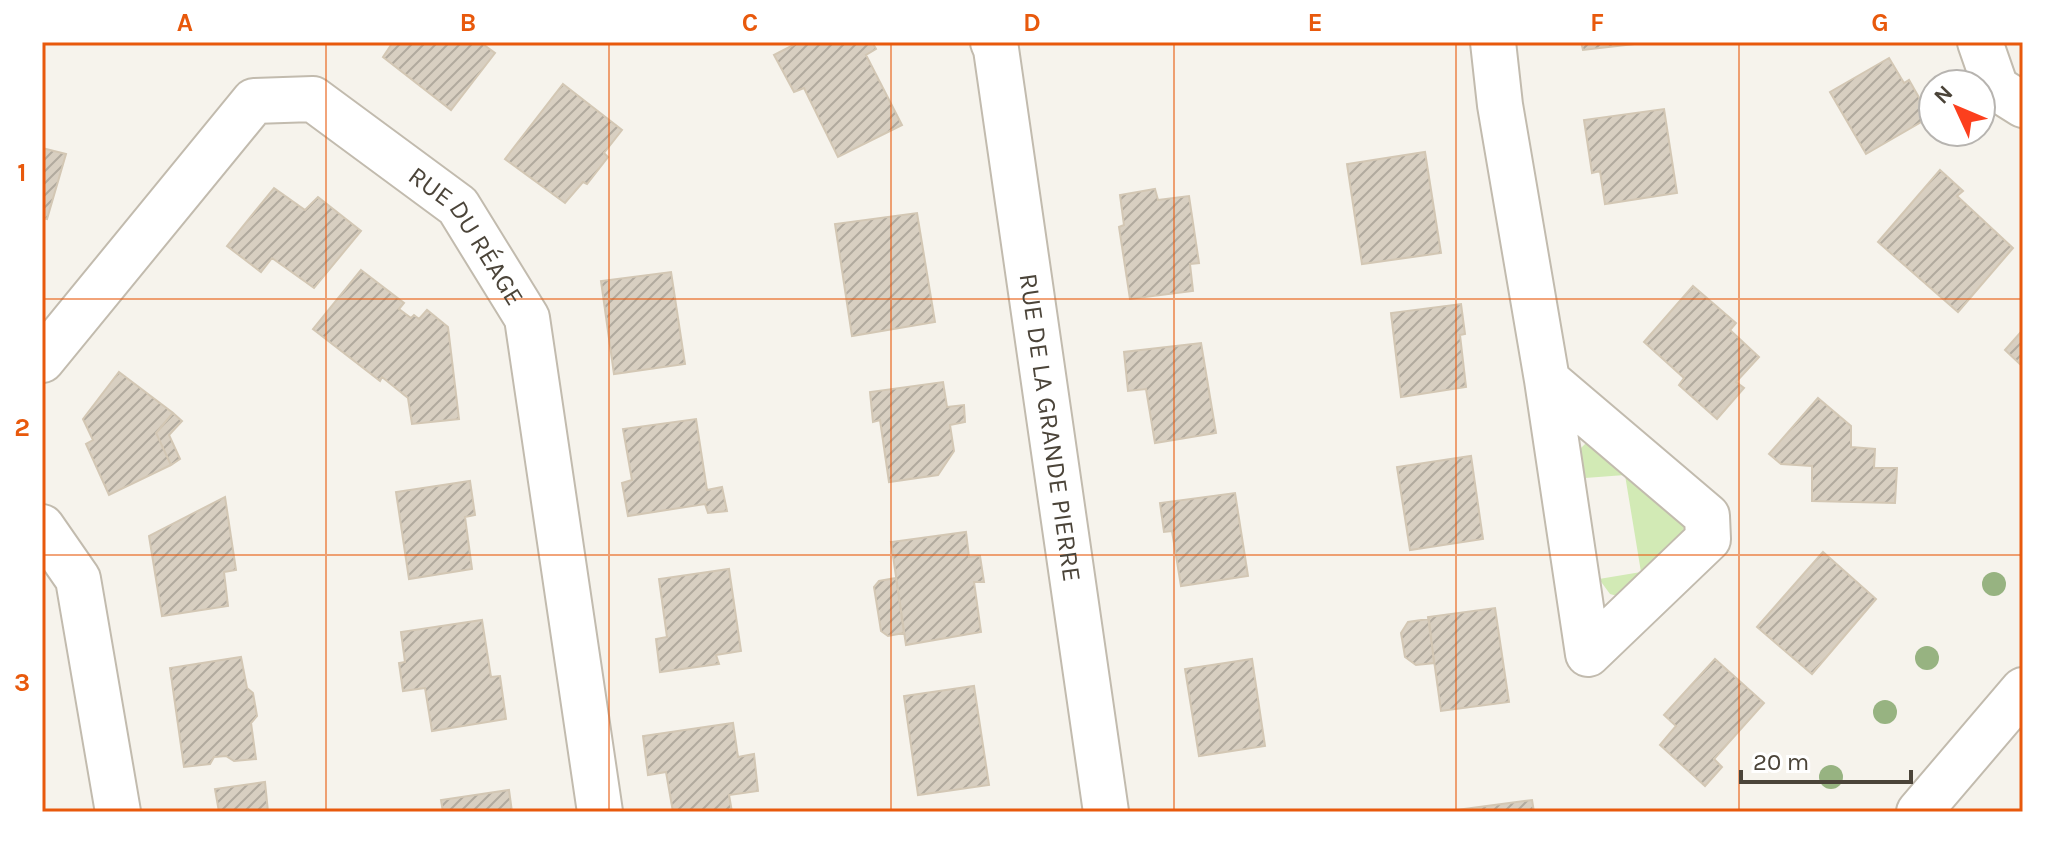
<svg xmlns="http://www.w3.org/2000/svg" width="2065" height="854" font-family="Karla,sans-serif">
  <style>
    .green { fill: #d2eab5 }
    .building { fill: url(#building-hatch); stroke: #d3c7b4; stroke-width: 2 }
    .lines { fill: none; stroke-linecap: round; stroke-linejoin: round }
    .minor-casing { stroke: #c2bbae; stroke-width: 48 }
    .tertiary-casing { stroke: #c2bbae; stroke-width: 48 }
    .minor { stroke: #fff; stroke-width: 44 }
    .tertiary { stroke: #fff; stroke-width: 44 }
    .tree { fill: #97b381 }
    .grid { fill: none; stroke: #e8590c; stroke-width: 2; stroke-opacity: 0.55 }
    .labels { text-anchor: middle; stroke-width: 6; stroke-linejoin: round; paint-order: stroke }
    .street-label { font-size: 26px; fill: #4b4439; stroke: #fff }
    .neatline { fill: none; stroke: #e8590c; stroke-width: 3 }
    .grid-label { font-size: 26px; text-anchor: middle; font-weight: bold; fill: #e8590c }
  </style>
  <defs>
    <pattern id="building-hatch" width="6" height="6" patternUnits="userSpaceOnUse" patternTransform="scale(2)"><rect width="6" height="6" fill="#d8cfc1"/><path d="M-1 1l2-2M0 6l6-6M5 7l2-2" fill="none" stroke="#b1aa9e"/></pattern>
  </defs>
  <rect width="100%" height="100%" fill="#f6f3ec"/>
  <!-- green -->
  <path class="green" d="M 1594,442 L 1681,513 L 1684,526 L 1683,540 L 1624,598 L 1610,594 L 1599,579 L 1641,572 L 1625,475 L 1585,478 L 1580,449 L 1586,443 Z"/>
  <!-- building -->
  <path class="building" d="M 393,42 L 480,42 L 495,53 L 451,110 L 383,57 Z
    M 799,42 L 872,42 L 876,49 L 866,55 L 902,125 L 838,157 L 804,88 L 794,92 L 774,55 Z
    M 1581,42 L 1652,42 L 1583,50 Z
    M 1889,58 L 1904,83 L 1909,80 L 1930,117 L 1866,154 L 1830,92 Z
    M 563,84 L 622,130 L 604,153 L 608,157 L 587,184 L 583,182 L 565,203 L 505,159 Z
    M 1664,109 L 1677,193 L 1605,204 L 1600,171 L 1592,173 L 1584,120 Z
    M 42,148 L 66,154 L 47,219 L 42,218 Z
    M 1425,152 L 1441,253 L 1362,264 L 1347,164 Z
    M 1940,170 L 1963,191 L 1957,196 L 2013,248 L 1958,312 L 1878,242 Z
    M 274,188 L 305,210 L 318,197 L 361,231 L 314,288 L 272,258 L 261,272 L 227,246 Z
    M 1155,189 L 1158,200 L 1189,196 L 1199,263 L 1190,264 L 1193,291 L 1130,299 L 1119,227 L 1124,225 L 1120,195 Z
    M 917,213 L 935,322 L 852,336 L 835,224 Z
    M 361,270 L 404,303 L 399,309 L 411,318 L 414,315 L 419,319 L 427,310 L 448,327 L 459,419 L 412,424 L 408,398 L 382,377 L 380,381 L 313,329 Z
    M 671,272 L 685,364 L 614,374 L 601,281 Z
    M 1693,286 L 1736,323 L 1730,330 L 1759,357 L 1736,382 L 1744,388 L 1717,419 L 1679,385 L 1684,378 L 1644,342 Z
    M 1461,304 L 1465,334 L 1460,335 L 1466,387 L 1401,397 L 1391,313 Z
    M 2023,313 L 2023,367 L 2005,350 L 2021,332 Z
    M 1201,343 L 1216,433 L 1155,443 L 1146,389 L 1128,391 L 1124,352 Z
    M 119,372 L 173,413 L 156,433 L 171,465 L 109,495 L 86,444 L 93,440 L 83,419 Z
    M 943,382 L 947,407 L 964,405 L 965,422 L 950,425 L 954,451 L 938,475 L 889,482 L 880,420 L 873,422 L 870,392 Z
    M 1818,398 L 1851,426 L 1851,447 L 1875,449 L 1874,468 L 1897,468 L 1895,503 L 1812,501 L 1812,466 L 1781,464 L 1769,454 Z
    M 173,413 L 182,421 L 169,435 L 180,459 L 171,465 L 156,433 Z
    M 696,419 L 707,490 L 722,487 L 727,511 L 708,513 L 705,504 L 628,516 L 622,483 L 632,480 L 623,429 Z
    M 1471,456 L 1483,539 L 1410,550 L 1397,467 Z
    M 470,481 L 475,515 L 465,517 L 472,569 L 409,579 L 396,492 Z
    M 1235,493 L 1248,576 L 1181,586 L 1172,531 L 1164,532 L 1160,503 Z
    M 225,497 L 236,570 L 224,572 L 228,606 L 162,616 L 149,536 Z
    M 966,532 L 969,557 L 980,556 L 984,582 L 974,582 L 981,632 L 906,645 L 891,542 Z
    M 1823,552 L 1876,599 L 1812,674 L 1757,627 Z
    M 729,569 L 741,651 L 716,655 L 719,664 L 660,672 L 656,639 L 667,637 L 659,579 Z
    M 896,578 L 904,633 L 888,636 L 881,631 L 874,587 L 879,581 Z
    M 1495,608 L 1509,702 L 1441,711 L 1428,617 Z
    M 1429,619 L 1434,663 L 1416,665 L 1405,657 L 1401,633 L 1408,622 Z
    M 482,620 L 491,677 L 500,676 L 506,719 L 432,731 L 425,688 L 403,691 L 399,663 L 405,662 L 401,632 Z
    M 241,657 L 247,688 L 253,693 L 257,716 L 251,723 L 256,759 L 234,761 L 226,756 L 214,757 L 210,764 L 184,767 L 170,668 Z
    M 1252,659 L 1265,746 L 1199,756 L 1185,669 Z
    M 1715,659 L 1764,703 L 1714,759 L 1722,767 L 1705,786 L 1660,745 L 1676,726 L 1664,715 Z
    M 974,686 L 989,785 L 918,795 L 904,696 Z
    M 733,723 L 738,757 L 754,754 L 758,791 L 729,795 L 732,812 L 673,812 L 666,772 L 648,775 L 643,736 Z
    M 265,782 L 268,812 L 219,812 L 215,789 Z
    M 509,790 L 512,812 L 443,812 L 441,800 Z
    M 1532,800 L 1534,812 L 1449,811 Z"/>
  <g class="lines">
    <!-- minor casing -->
    <g class="minor-casing">
      <g id="minor">
        <path id="s1" d="M 993,42 L 996,49 L 1106,812"/>
        <path d="M 1493,42 L 1500,105 L 1547,380 L 1588,654 L 1708,539 L 1707,516 L 1547,380"/>
        <path d="M 1980,42 L 1996,88 L 2023,105"/>
        <path id="s2" d="M 42,360 L 254,101 L 313,99 L 458,206 L 527,318 L 600,812"/>
        <path d="M 42,527 L 78,579 L 118,812"/>
      </g>
    </g>
    <!-- tertiary casing -->
    <g class="tertiary-casing">
      <path id="tertiary" d="M 1919,812 L 2023,690"/>
    </g>
    <!-- minor -->
    <use href="#minor" class="minor"/>
    <!-- tertiary -->
    <use href="#tertiary" class="tertiary"/>
  </g>
  <!-- trees -->
  <g class="tree">
    <circle cx="1994" cy="584" r="12"/>
    <circle cx="1927" cy="658" r="12"/>
    <circle cx="1885" cy="712" r="12"/>
    <circle cx="1831" cy="777" r="12"/>
  </g>
  <!-- grid -->
  <path class="grid" d="M 326,42 L 326,812M 609,42 L 609,812M 891,42 L 891,812M 1174,42 L 1174,812M 1456,42 L 1456,812M 1739,42 L 1739,812M 42,299 L 2023,299M 42,555 L 2023,555"/>
  <g class="labels">
    <!-- street labels -->
    <g class="street-label">
      <text dy="9" stroke="none"><textPath href="#s2" startOffset="602">RUE DU RÉAGE</textPath></text>
      <text dy="9" stroke="none"><textPath href="#s1" startOffset="390">RUE DE LA GRANDE PIERRE</textPath></text>
    </g>
  </g>
  <!-- border -->
  <rect width="2065" height="854" fill="none" stroke="#ffffff" stroke-width="88"/>
  <!-- north arrow -->
  <g transform="translate(1957 108) rotate(314)"><circle r="38" fill="#ffffff" stroke="#b7b4b0" stroke-width="2"/>
  <path d="M0-6L14 30L0 20L-14 30Z" fill="#fc3f1d"/>
  <text y="-12" font-size="22" font-weight="bold" text-anchor="middle" fill="#4b4439">N</text>
  </g>
  <!-- scale -->
  <path d="M1741 770v12h170v-12" fill="none" stroke="#4b4439" stroke-width="4"/>
  <text x="1753" y="770" font-size="24" fill="#4b4439" stroke="#ffffff" stroke-width="6" paint-order="stroke">20 m</text>
  <rect x="44" y="44" width="1977" height="766" class="neatline"/>
  <g class="grid-label">
    <text x="185" y="31">A</text>
    <text x="468" y="31">B</text>
    <text x="750" y="31">C</text>
    <text x="1032" y="31">D</text>
    <text x="1315" y="31">E</text>
    <text x="1597" y="31">F</text>
    <text x="1880" y="31">G</text>
    <text x="22" y="181">1</text>
    <text x="22" y="436">2</text>
    <text x="22" y="691">3</text>
  </g>
</svg>
